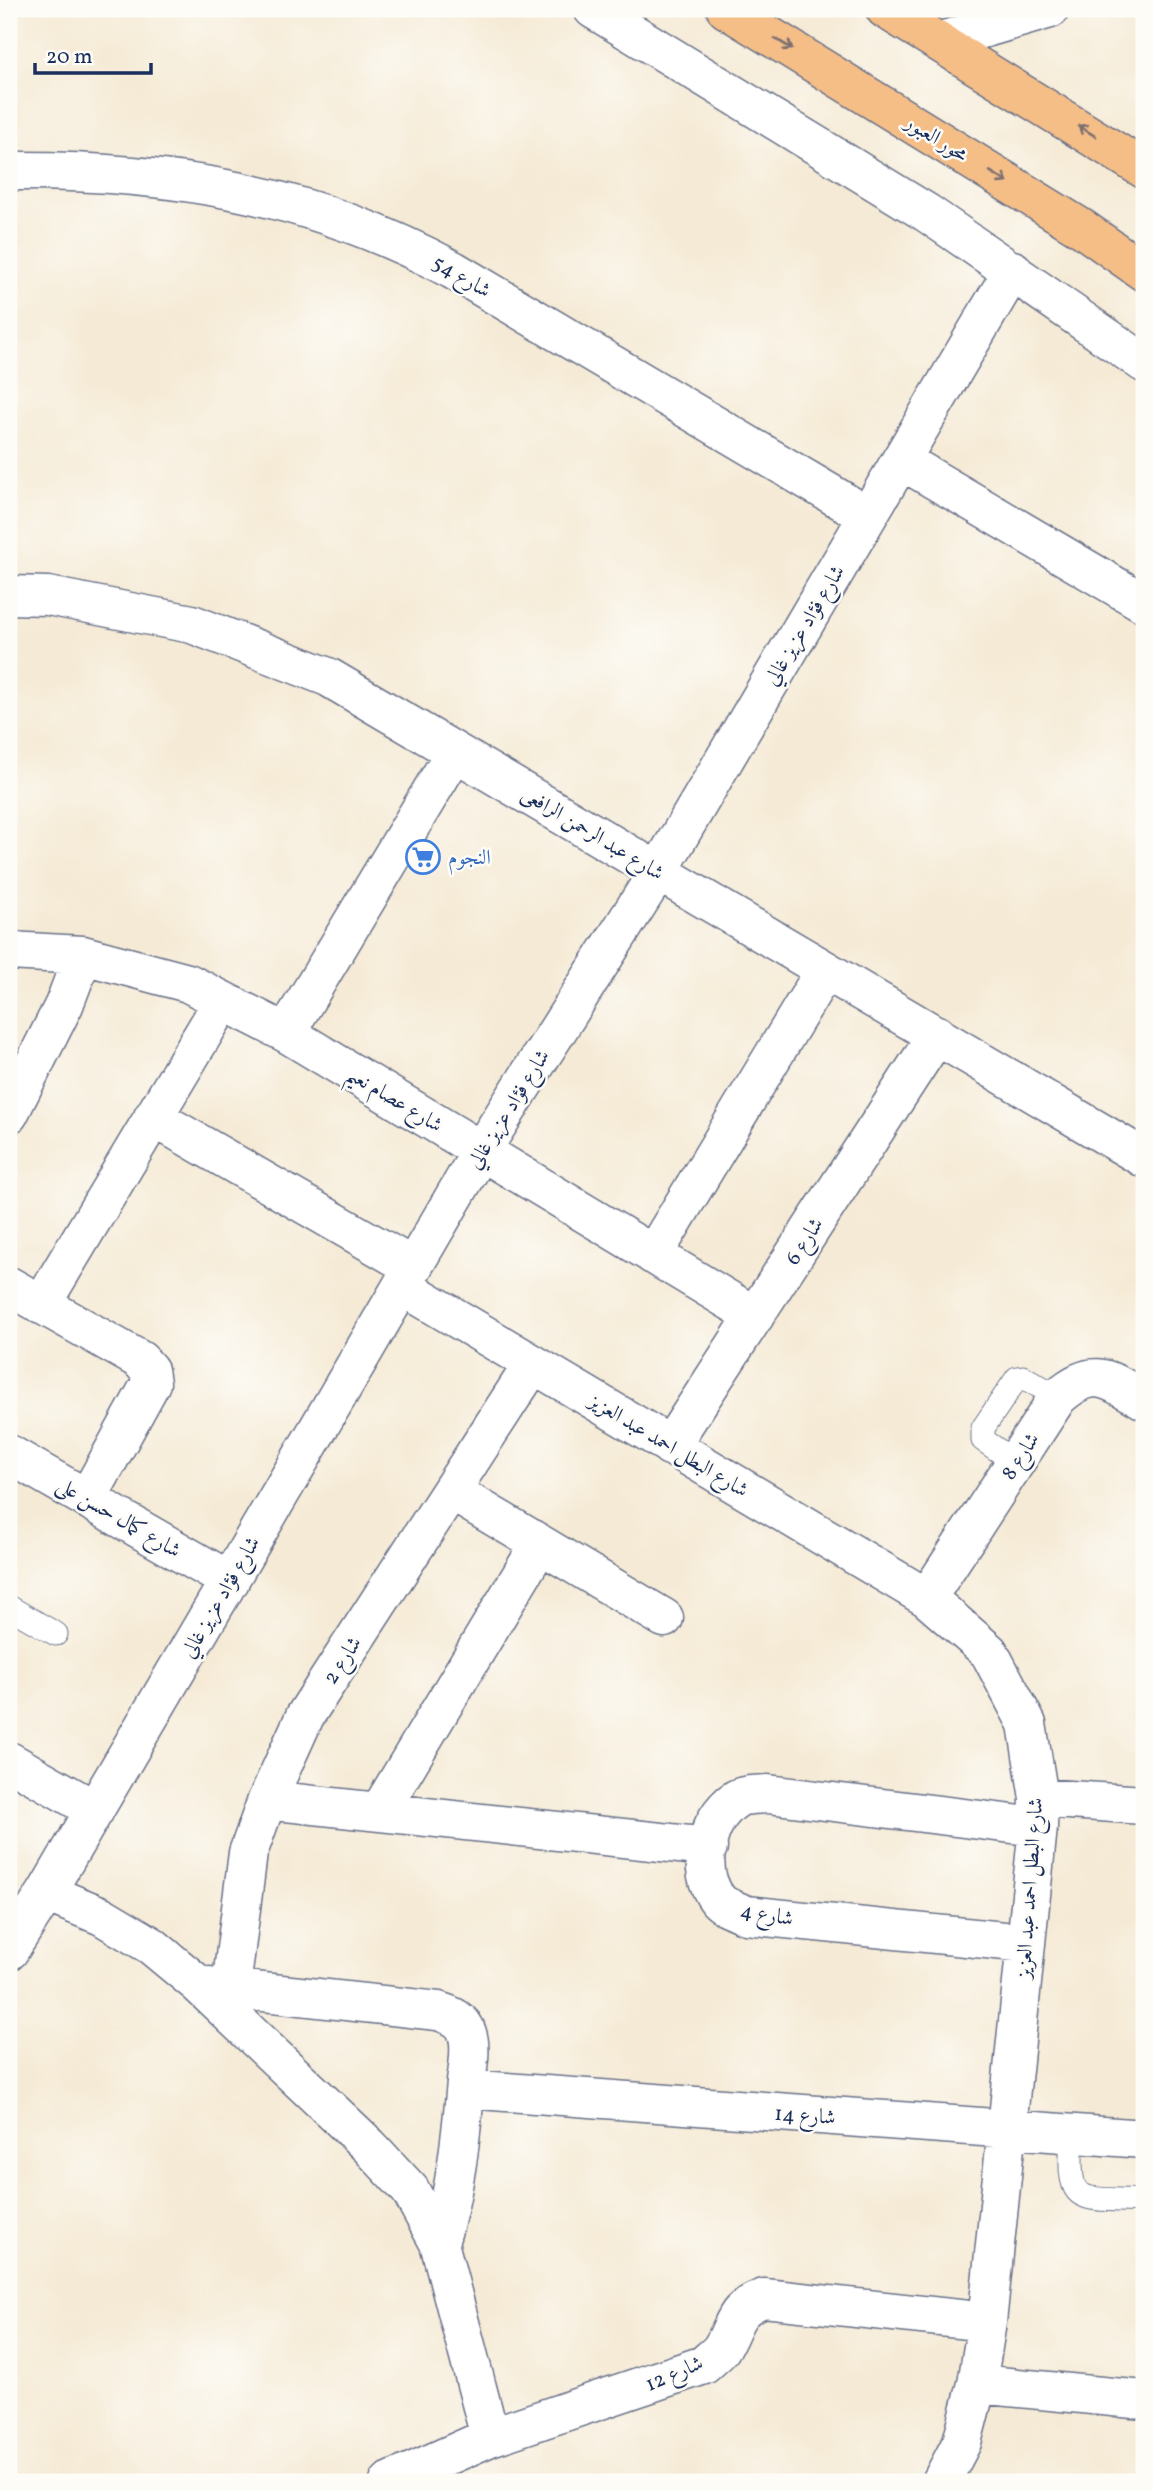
<svg xmlns="http://www.w3.org/2000/svg" width="1153" height="2491" font-family="Vollkorn,Amiri,serif">
  <style>
    .lines { fill: none; stroke-linecap: round; stroke-linejoin: round }
    .service-casing { stroke: #677088; stroke-width: 25 }
    .minor-casing { stroke: #677088; stroke-width: 41 }
    .trunk-casing { stroke: #677088; stroke-width: 41 }
    .service { stroke: #fff; stroke-width: 23 }
    .minor { stroke: #fff; stroke-width: 38 }
    .trunk { stroke: #f6be87; stroke-width: 38 }
    .oneway { stroke: #7e6f70 }
    .labels { text-anchor: middle; stroke-width: 5; stroke-linejoin: round; paint-order: stroke }
    .street-label { font-size: 21px; fill: #1b2f5e; stroke: #fdfcf7 }
    .shop-label { font-size: 21px; fill: #366cbe; stroke: #fdfcf7; text-anchor: start }
  </style>
  <rect width="100%" height="100%" fill="#fdfcf7"/>
  <filter id="ink" filterUnits="userSpaceOnUse"><feTurbulence type="fractalNoise" baseFrequency=".0143" numOctaves="2"/><feDisplacementMap in="SourceGraphic" scale="14" xChannelSelector="R" yChannelSelector="G"/><feConvolveMatrix kernelMatrix="1 2 1 2 8 2 1 2 1" color-interpolation-filters="sRGB"/></filter>
  <filter id="wash" filterUnits="userSpaceOnUse"><feTurbulence type="fractalNoise" baseFrequency=".00686" numOctaves="4" result="noise"/><feDisplacementMap in="SourceGraphic" scale="28" xChannelSelector="R" yChannelSelector="G"/><feGaussianBlur stdDeviation="1.57" result="paint"/><feColorMatrix in="noise" values="0 0 0 0 0 0 0 0 0 0 0 0 0 0 0 0 0 1.4 0 .05"/><feComposite in="paint" operator="in"/></filter>
  <g filter="url(#wash)">
    <rect width="100%" height="100%" fill="#f5ead5"/>
  </g>
  <g filter="url(#ink)">
    <g class="lines">
      <!-- service casing -->
      <g class="service-casing">
        <path id="service" d="M 1015,1462 L 983,1440 L 983,1428 L 1017,1378 L 1023,1377 L 1058,1397
          M 9,1607 L 56,1634
          M 1072,2135 C 1067,2209 1077,2197 1144,2201"/>
      </g>
      <!-- minor casing -->
      <g class="minor-casing">
        <path id="minor" d="M 593,9 L 927,213 L 1144,363
          M 941,41 L 1050,9
          M 9,171 C 170,170 310,193 453,270 L 868,516
          M 901,460 L 1144,603
          M 9,595 L 48,596 L 192,624 L 328,677 L 1144,1158
          M 9,951 L 83,955 L 188,983 L 286,1033 L 755,1316
          M 286,1033 L 455,752
          M 9,1114 L 64,1005 L 83,955
          M 153,1117 L 413,1267
          M 653,1255 L 825,970
          M 9,1286 L 140,1360 L 149,1370 L 151,1383 L 87,1499
          M 402,1286 L 927,1598 L 989,1652 L 1027,1724 L 1039,1798 L 1038,1827 L 987,2322 L 977,2384 L 962,2442 L 941,2482
          M 41,1305 L 223,1001
          M 670,1446 L 937,1035
          M 9,1454 L 230,1581
          M 451,1491 L 664,1618
          M 927,1598 L 1058,1397 C 1094,1365 1108,1379 1144,1400
          M 9,1761 L 95,1810
          M 1039,1798 L 1144,1805
          M 267,1800 L 708,1847
          M 379,1812 L 540,1544
          M 46,1893 L 102,1916 L 152,1946 L 199,1985 L 369,2146 L 410,2190 L 439,2243 L 490,2437
          M 1026,1943 L 746,1915 C 738,1911 724,1907 718,1900 C 695,1870 705,1820 736,1799 C 744,1794 759,1795 768,1794 L 1038,1827
          M 9,1951 L 46,1893 L 481,1151 L 658,872 L 1013,270
          M 207,1986 L 438,2011 C 450,2015 463,2019 467,2033 C 472,2047 468,2067 466,2082 C 461,2137 456,2189 439,2243
          M 231,1988 L 248,1853 L 267,1800 L 305,1716 L 533,1364
          M 466,2089 L 1144,2139
          M 977,2384 L 1144,2400
          M 389,2482 L 490,2437 L 704,2365 C 709,2360 716,2355 721,2349 C 737,2324 731,2310 764,2298 L 987,2322"/>
      </g>
      <!-- trunk casing -->
      <g class="trunk-casing">
        <path id="trunk" d="M 726,9 L 1083,229 L 1144,272
          M 885,9 L 1144,169"/>
      </g>
      <!-- service -->
      <use href="#service" class="service"/>
      <!-- minor -->
      <use href="#minor" class="minor"/>
      <!-- trunk -->
      <use href="#trunk" class="trunk"/>
    </g>
    <!-- one-way arrows -->
    <defs><path id="oneway-shaft" d="M-6 0H5M1.5-3L5.5 0L1.5 3" fill="none" stroke-width="1.6" stroke-linecap="round" stroke-linejoin="round" transform="scale(1.75)"/></defs>
    <g class="oneway">
      <use href="#oneway-shaft" transform="translate(784 44) rotate(31)"/>
      <use href="#oneway-shaft" transform="translate(1087 131) rotate(-148)"/>
      <use href="#oneway-shaft" transform="translate(999 177) rotate(32)"/>
    </g>
  </g>
  <!-- icons -->
  <defs>
    <g id="supermarket-ring" transform="scale(1.75)"><circle r="9.5" fill="#fdfcf7" stroke="#3f7fe0" stroke-width="1.5"/><path d="M-6-5.5h2.5l.6 2H6L4.5 2H-2.5L-4.4-4H-6ZM-1.5 3.2a1.3 1.3 0 1 0 .1 0ZM3 3.2a1.3 1.3 0 1 0 .1 0Z" fill="#3f7fe0"/></g>
  </defs>
  <g fill-rule="evenodd">
    <use href="#supermarket-ring" x="423" y="857"/>
  </g>
  <g class="labels">
    <!-- street labels -->
    <g class="street-label">
      <text transform="translate(937 138) rotate(32)" y="7">محور العبور</text>
      <text transform="translate(462 276) rotate(30)" y="7">شارع 54</text>
      <text transform="translate(804 625) rotate(-59)" y="7">شارع فؤاد عزيز غالي</text>
      <text transform="translate(593 833) rotate(31)" y="7">شارع عبد الرحمن الرافعى</text>
      <text transform="translate(395 1099) rotate(31)" y="7">شارع عصام نعيم</text>
      <text transform="translate(508 1109) rotate(-58)" y="7">شارع فؤاد عزيز غالي</text>
      <text transform="translate(804 1241) rotate(-57)" y="7">شارع 6</text>
      <text transform="translate(669 1445) rotate(31)" y="7">شارع البطل احمد عبد العزيز</text>
      <text transform="translate(1020 1456) rotate(-57)" y="7">شارع 8</text>
      <text transform="translate(119 1517) rotate(30)" y="7">شارع كمال حسن على</text>
      <text transform="translate(220 1597) rotate(-60)" y="7">شارع فؤاد عزيز غالي</text>
      <text transform="translate(342 1660) rotate(-57)" y="7">شارع 2</text>
      <text transform="translate(1029 1888) rotate(-86)" y="7">شارع البطل احمد عبد العزيز</text>
      <text transform="translate(767 1914) rotate(10)" y="7">شارع 4</text>
      <text transform="translate(805 2115) rotate(4)" y="7">شارع 14</text>
      <text transform="translate(674 2373) rotate(-23)" y="7">شارع 12</text>
    </g>
    <!-- shop labels -->
    <g class="shop-label">
      <text x="448" y="864">النجوم</text>
    </g>
  </g>
  <!-- margin -->
  <rect width="1153" height="2491" fill="none" stroke="#fdfcf7" stroke-width="35"/>
  <!-- scale -->
  <path d="M35 63v10h116v-10" fill="none" stroke="#1b2f5e" stroke-width="3.5"/>
  <text x="46" y="63" font-size="21" fill="#1b2f5e" stroke="#fdfcf7" stroke-width="5" paint-order="stroke">20 m</text>
</svg>
